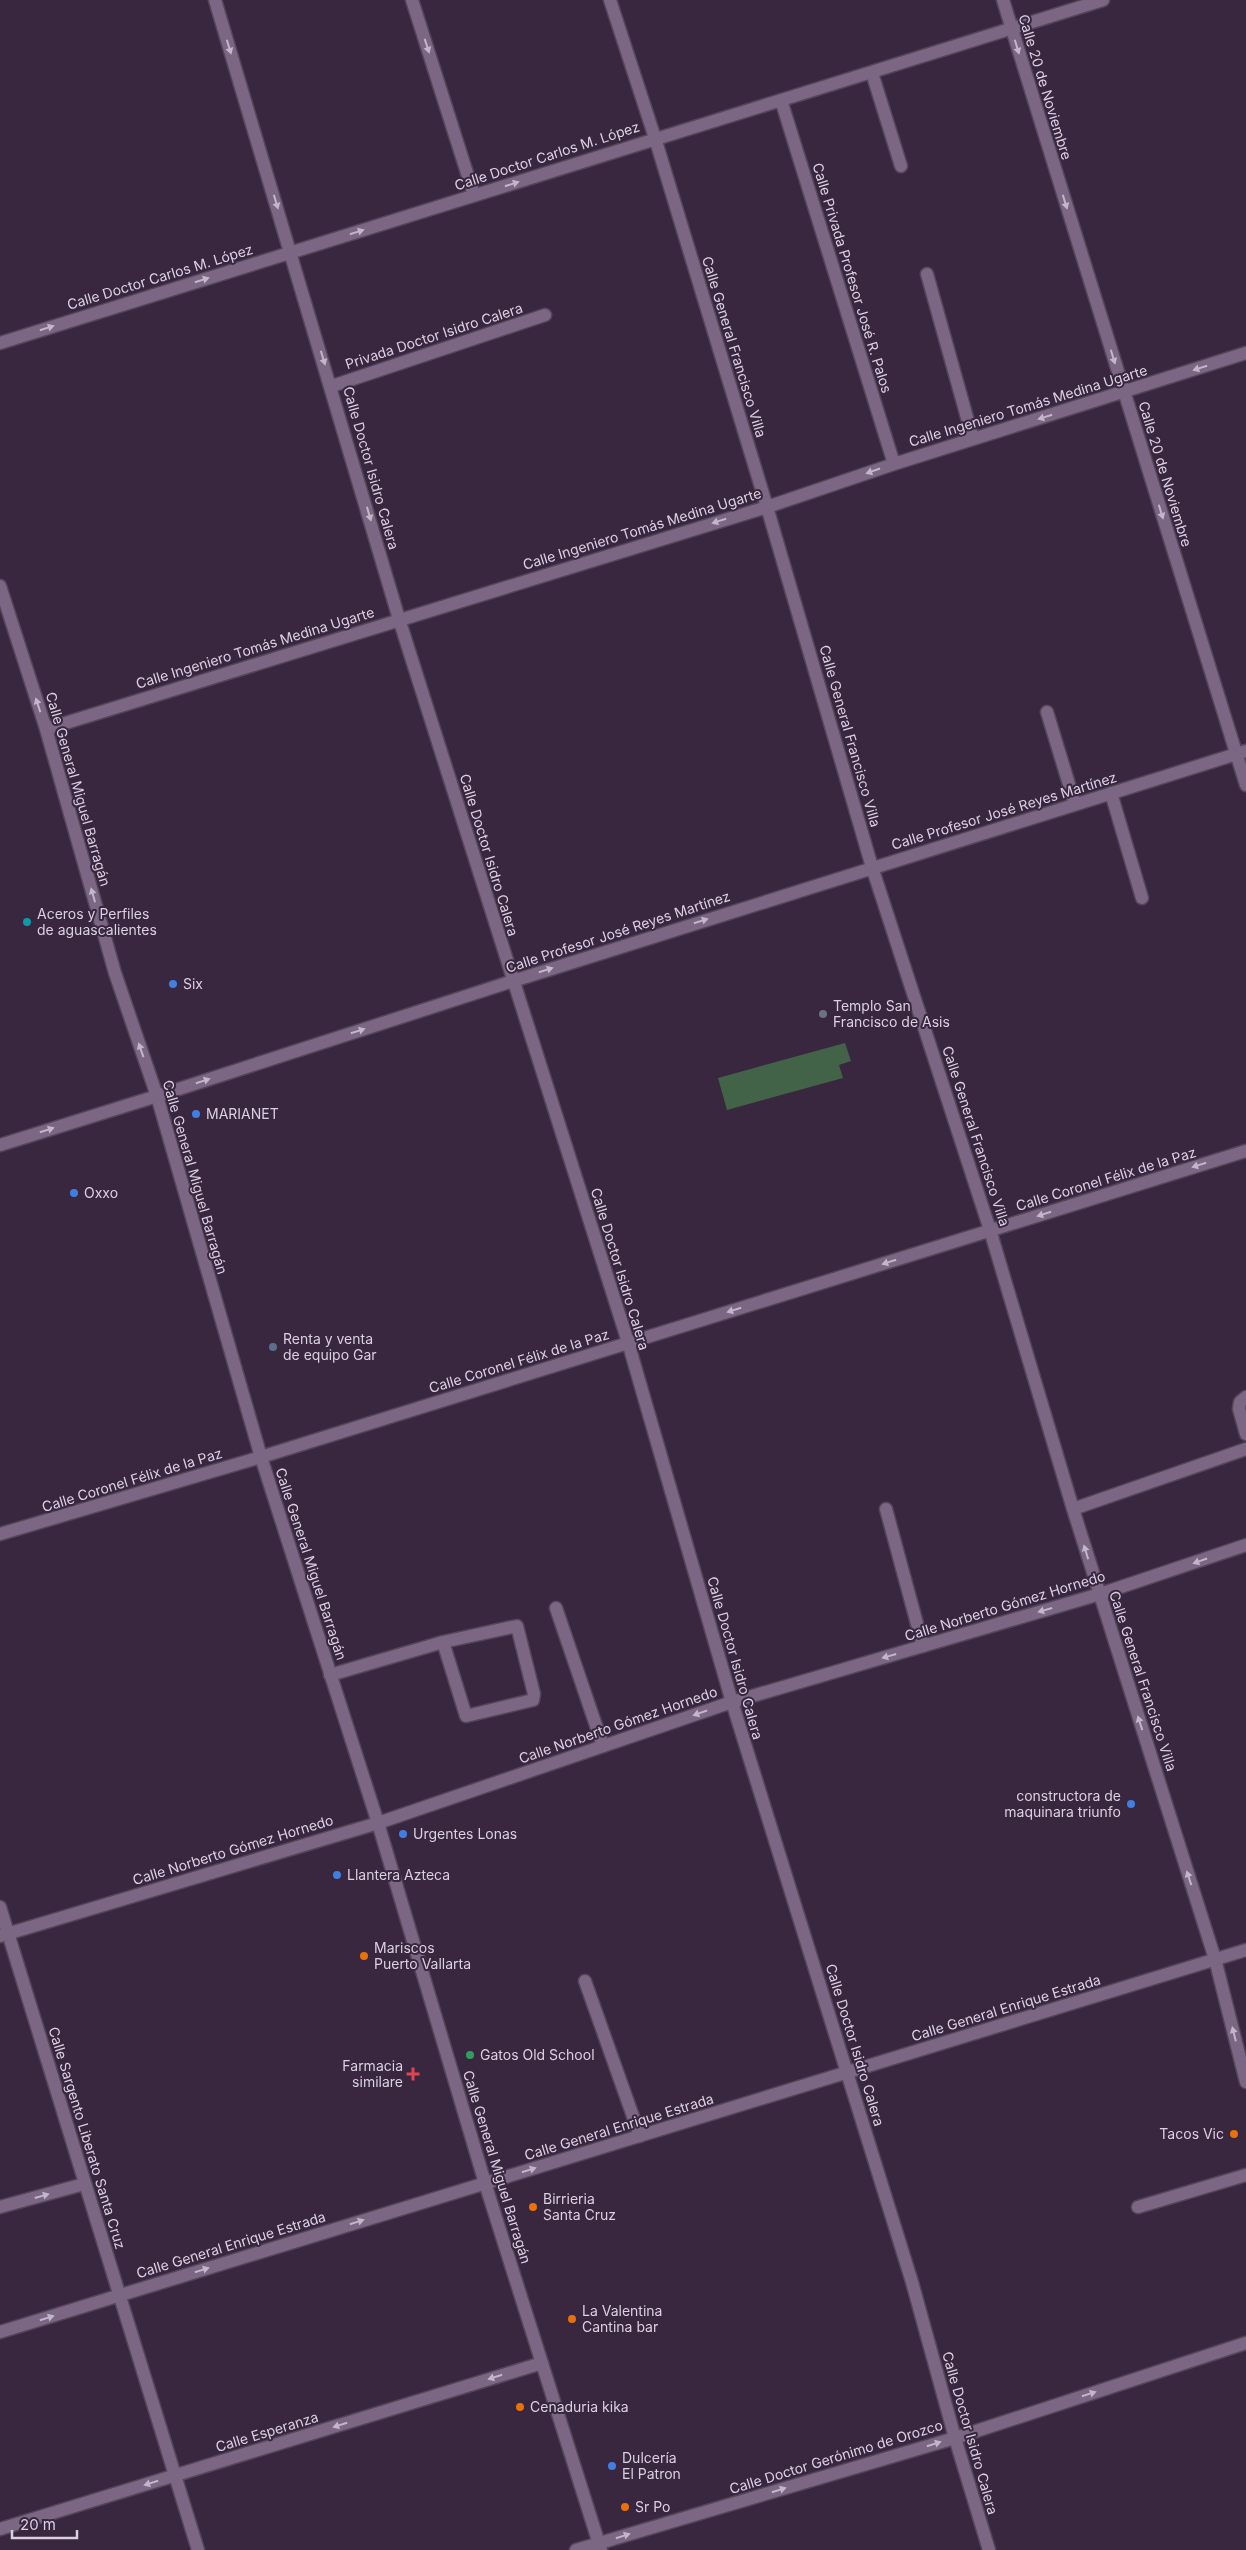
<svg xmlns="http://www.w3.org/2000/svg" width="1246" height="2550" font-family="Inter,sans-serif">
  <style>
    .green { fill: #426347 }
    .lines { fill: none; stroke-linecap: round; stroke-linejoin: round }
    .minor-casing { stroke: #54455a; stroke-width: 15 }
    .tertiary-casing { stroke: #54455a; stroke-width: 15 }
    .secondary-casing { stroke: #54455a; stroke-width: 15 }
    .minor { stroke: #7b6783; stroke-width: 12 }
    .tertiary { stroke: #7b6783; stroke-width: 12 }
    .secondary { stroke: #7b6783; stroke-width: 12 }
    .oneway { fill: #c3b6c9 }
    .culture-dot { fill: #0f9aa8; stroke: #392740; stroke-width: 2 }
    .shop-dot { fill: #3f7fe0; stroke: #392740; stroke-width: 2 }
    .worship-dot { fill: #6b7280; stroke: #392740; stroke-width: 2 }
    .service-dot { fill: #5c6f8a; stroke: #392740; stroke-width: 2 }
    .food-dot { fill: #e8710a; stroke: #392740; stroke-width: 2 }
    .leisure-dot { fill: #2e9e5b; stroke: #392740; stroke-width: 2 }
    .health-dot { fill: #e0444e; stroke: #392740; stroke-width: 2 }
    .labels { text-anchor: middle; stroke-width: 4; stroke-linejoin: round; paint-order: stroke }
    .street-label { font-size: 14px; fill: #dbd0e0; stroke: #392740 }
    .poi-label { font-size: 14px; fill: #dbd0e0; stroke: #392740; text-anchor: start }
  </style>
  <rect width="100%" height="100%" fill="#392740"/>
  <!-- green -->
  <path class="green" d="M 845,1043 L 851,1061 L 839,1065 L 843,1078 L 727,1110 L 718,1078 Z"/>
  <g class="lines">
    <!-- minor casing -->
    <g class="minor-casing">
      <path id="minor" d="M 215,0 L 399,619 L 628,1342 L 732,1702 L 912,2282 L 955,2438 L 989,2550
        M 412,0 L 474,195
        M 610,0 L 655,138 L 767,507 L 872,867 L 990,1230 L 1073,1509 L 1215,1959 L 1246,2082
        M 1003,0 L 1246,785
        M 872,73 L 901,166
        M 781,100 L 894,464
        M 927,274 L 973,439
        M 0,343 L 1103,0
        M 332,386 L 545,315
        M 1047,712 L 1075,804
        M 46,729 L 767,507 L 894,464 L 1246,353
        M 1111,793 L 1142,898
        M 157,1096 L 513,981 L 1246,751
        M 1246,1397 L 1240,1402 L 1239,1409 L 1246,1434
        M 886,1509 L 923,1646
        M 1073,1509 L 1246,1449
        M 0,1534 L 261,1457 L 1246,1151
        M 556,1608 L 603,1746
        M 330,1675 L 443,1642 L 517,1626 L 534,1694 L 533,1700 L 466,1716 L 443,1642
        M 0,1907 L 198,2550
        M 585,1981 L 640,2136
        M 0,2207 L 84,2184
        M 1138,2207 L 1246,2175
        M 0,2529 L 542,2363
        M 576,2550 L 955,2438 L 1246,2343"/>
    </g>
    <!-- tertiary casing -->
    <g class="tertiary-casing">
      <path id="tertiary" d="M 157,1096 L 261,1457 L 378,1823 L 485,2183 L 601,2550"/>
    </g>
    <!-- secondary casing -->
    <g class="secondary-casing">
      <path id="secondary" d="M 0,586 L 46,729 L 115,973 L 157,1096 L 0,1145
        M 0,1936 L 378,1823 L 732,1702 L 1100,1594 L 1246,1545
        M 0,2332 L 1246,1950"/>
    </g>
    <!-- minor -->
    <use href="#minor" class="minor"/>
    <!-- tertiary -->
    <use href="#tertiary" class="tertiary"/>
    <!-- secondary -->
    <use href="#secondary" class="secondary"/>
  </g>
  <!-- one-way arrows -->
  <defs><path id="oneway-solid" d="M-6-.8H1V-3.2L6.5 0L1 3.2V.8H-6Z" transform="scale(1.25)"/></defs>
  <g class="oneway">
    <use href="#oneway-solid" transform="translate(427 46) rotate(72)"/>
    <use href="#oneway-solid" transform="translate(229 47) rotate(73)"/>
    <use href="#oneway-solid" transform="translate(1017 47) rotate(73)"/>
    <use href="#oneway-solid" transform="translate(512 184) rotate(-17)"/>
    <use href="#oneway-solid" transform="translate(276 202) rotate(73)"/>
    <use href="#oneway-solid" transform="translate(1065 202) rotate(73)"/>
    <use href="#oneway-solid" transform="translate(357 232) rotate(-17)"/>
    <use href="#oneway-solid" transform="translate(202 280) rotate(-17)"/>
    <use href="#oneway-solid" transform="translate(47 328) rotate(-17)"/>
    <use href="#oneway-solid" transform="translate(1113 357) rotate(73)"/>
    <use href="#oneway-solid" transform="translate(323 358) rotate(73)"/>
    <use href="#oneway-solid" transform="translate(1200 368) rotate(162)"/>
    <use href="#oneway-solid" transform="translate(1045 417) rotate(163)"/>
    <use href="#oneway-solid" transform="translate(873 471) rotate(161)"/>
    <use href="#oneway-solid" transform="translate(1161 512) rotate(73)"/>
    <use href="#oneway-solid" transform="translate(369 514) rotate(74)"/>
    <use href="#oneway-solid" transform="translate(719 521) rotate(163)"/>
    <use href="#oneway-solid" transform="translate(38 705) rotate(-108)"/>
    <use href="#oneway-solid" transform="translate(93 895) rotate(-106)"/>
    <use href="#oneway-solid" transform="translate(701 921) rotate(-18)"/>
    <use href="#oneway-solid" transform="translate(546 970) rotate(-18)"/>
    <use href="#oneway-solid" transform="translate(358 1031) rotate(-18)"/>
    <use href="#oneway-solid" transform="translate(141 1050) rotate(-109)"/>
    <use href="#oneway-solid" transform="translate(203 1081) rotate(-18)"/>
    <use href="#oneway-solid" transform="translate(47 1130) rotate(-17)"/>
    <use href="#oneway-solid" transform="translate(1199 1165) rotate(163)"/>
    <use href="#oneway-solid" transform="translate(1044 1214) rotate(163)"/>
    <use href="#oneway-solid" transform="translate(889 1262) rotate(163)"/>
    <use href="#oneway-solid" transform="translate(734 1310) rotate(163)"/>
    <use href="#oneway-solid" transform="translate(1086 1552) rotate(-107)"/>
    <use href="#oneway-solid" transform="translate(1200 1561) rotate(161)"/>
    <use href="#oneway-solid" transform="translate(1045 1610) rotate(164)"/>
    <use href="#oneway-solid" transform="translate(889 1656) rotate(164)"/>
    <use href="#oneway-solid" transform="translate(700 1713) rotate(161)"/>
    <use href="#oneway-solid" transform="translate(1140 1723) rotate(-108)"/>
    <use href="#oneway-solid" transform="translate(1189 1878) rotate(-108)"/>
    <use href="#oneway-solid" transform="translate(1234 2034) rotate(-104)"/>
    <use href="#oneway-solid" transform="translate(529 2170) rotate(-17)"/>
    <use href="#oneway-solid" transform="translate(42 2196) rotate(-16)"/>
    <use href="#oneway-solid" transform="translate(357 2222) rotate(-17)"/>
    <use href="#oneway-solid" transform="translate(202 2270) rotate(-17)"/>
    <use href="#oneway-solid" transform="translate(47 2318) rotate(-17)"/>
    <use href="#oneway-solid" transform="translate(495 2377) rotate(163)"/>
    <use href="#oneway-solid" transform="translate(1089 2394) rotate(-18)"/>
    <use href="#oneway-solid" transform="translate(340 2425) rotate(163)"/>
    <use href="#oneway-solid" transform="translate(934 2444) rotate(-17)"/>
    <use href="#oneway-solid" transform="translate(151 2483) rotate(163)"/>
    <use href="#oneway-solid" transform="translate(779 2490) rotate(-17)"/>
    <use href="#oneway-solid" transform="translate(623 2536) rotate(-17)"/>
  </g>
  <!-- markers -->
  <circle class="culture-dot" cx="27" cy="922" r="5"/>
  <g class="shop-dot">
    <circle cx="173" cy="984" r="5"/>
    <circle cx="196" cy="1114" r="5"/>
    <circle cx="74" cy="1193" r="5"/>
    <circle cx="1131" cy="1804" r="5"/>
    <circle cx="403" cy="1834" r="5"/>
    <circle cx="337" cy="1875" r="5"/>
    <circle cx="612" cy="2466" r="5"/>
  </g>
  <circle class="worship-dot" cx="823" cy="1014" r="5"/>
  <circle class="service-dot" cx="273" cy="1347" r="5"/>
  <g class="food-dot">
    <circle cx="364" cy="1956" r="5"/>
    <circle cx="1234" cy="2134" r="5"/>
    <circle cx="533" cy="2207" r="5"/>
    <circle cx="572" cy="2319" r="5"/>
    <circle cx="520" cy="2407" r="5"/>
    <circle cx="625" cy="2507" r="5"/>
  </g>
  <circle class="leisure-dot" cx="470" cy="2055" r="5"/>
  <path class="health-dot" d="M410.5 2066.5h5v5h5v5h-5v5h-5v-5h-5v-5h5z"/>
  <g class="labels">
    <!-- street labels -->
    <g class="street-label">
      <text transform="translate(1045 87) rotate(73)" y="5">Calle 20 de Noviembre</text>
      <text transform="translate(547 156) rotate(-18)" y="5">Calle Doctor Carlos M. López</text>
      <text transform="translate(160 277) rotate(-17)" y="5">Calle Doctor Carlos M. López</text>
      <text transform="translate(852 278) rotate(73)" y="5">Calle Privada Profesor José R. Palos</text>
      <text transform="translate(434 336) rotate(-18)" y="5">Privada Doctor Isidro Calera</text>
      <text transform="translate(734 347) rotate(73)" y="5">Calle General Francisco Villa</text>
      <text transform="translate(1028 406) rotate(-17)" y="5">Calle Ingeniero Tomás Medina Ugarte</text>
      <text transform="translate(371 468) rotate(74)" y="5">Calle Doctor Isidro Calera</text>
      <text transform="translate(1165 474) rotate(73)" y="5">Calle 20 de Noviembre</text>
      <text transform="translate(642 529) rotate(-17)" y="5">Calle Ingeniero Tomás Medina Ugarte</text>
      <text transform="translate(255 648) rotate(-17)" y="5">Calle Ingeniero Tomás Medina Ugarte</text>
      <text transform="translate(850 736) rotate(74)" y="5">Calle General Francisco Villa</text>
      <text transform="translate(78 789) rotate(74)" y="5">Calle General Miguel Barragán</text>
      <text transform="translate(1004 811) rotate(-17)" y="5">Calle Profesor José Reyes Martínez</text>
      <text transform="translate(489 855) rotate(73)" y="5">Calle Doctor Isidro Calera</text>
      <text transform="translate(618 932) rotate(-18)" y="5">Calle Profesor José Reyes Martínez</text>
      <text transform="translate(976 1136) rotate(72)" y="5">Calle General Francisco Villa</text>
      <text transform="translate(195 1177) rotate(74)" y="5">Calle General Miguel Barragán</text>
      <text transform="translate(1106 1179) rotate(-17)" y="5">Calle Coronel Félix de la Paz</text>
      <text transform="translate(620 1269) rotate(73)" y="5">Calle Doctor Isidro Calera</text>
      <text transform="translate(519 1361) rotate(-17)" y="5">Calle Coronel Félix de la Paz</text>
      <text transform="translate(132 1480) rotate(-17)" y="5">Calle Coronel Félix de la Paz</text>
      <text transform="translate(311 1564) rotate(72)" y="5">Calle General Miguel Barragán</text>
      <text transform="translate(1005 1606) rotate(-17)" y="5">Calle Norberto Gómez Hornedo</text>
      <text transform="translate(735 1658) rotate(74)" y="5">Calle Doctor Isidro Calera</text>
      <text transform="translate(1143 1681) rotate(72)" y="5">Calle General Francisco Villa</text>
      <text transform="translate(618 1725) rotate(-19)" y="5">Calle Norberto Gómez Hornedo</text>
      <text transform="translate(233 1850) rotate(-17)" y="5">Calle Norberto Gómez Hornedo</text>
      <text transform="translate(1006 2008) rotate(-17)" y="5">Calle General Enrique Estrada</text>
      <text transform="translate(855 2045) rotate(73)" y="5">Calle Doctor Isidro Calera</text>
      <text transform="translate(619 2127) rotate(-17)" y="5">Calle General Enrique Estrada</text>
      <text transform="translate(87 2138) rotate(73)" y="5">Calle Sargento Liberato Santa Cruz</text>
      <text transform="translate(497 2167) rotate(73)" y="5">Calle General Miguel Barragán</text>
      <text transform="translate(231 2245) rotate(-17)" y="5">Calle General Enrique Estrada</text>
      <text transform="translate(267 2432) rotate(-17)" y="5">Calle Esperanza</text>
      <text transform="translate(970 2433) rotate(74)" y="5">Calle Doctor Isidro Calera</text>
      <text transform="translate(836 2457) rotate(-17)" y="5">Calle Doctor Gerónimo de Orozco</text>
    </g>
    <!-- poi labels -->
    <g class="poi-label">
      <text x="37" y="919">Aceros y Perfiles<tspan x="37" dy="16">de aguascalientes</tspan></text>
      <text x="183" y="989">Six</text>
      <text x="833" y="1011">Templo San<tspan x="833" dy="16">Francisco de Asis</tspan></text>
      <text x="206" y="1119">MARIANET</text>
      <text x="84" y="1198">Oxxo</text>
      <text x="283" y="1344">Renta y venta<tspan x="283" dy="16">de equipo Gar</tspan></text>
      <text x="1121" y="1801" text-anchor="end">constructora de<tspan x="1121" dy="16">maquinara triunfo</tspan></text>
      <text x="413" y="1839">Urgentes Lonas</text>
      <text x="347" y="1880">Llantera Azteca</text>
      <text x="374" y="1953">Mariscos<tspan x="374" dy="16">Puerto Vallarta</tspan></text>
      <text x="480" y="2060">Gatos Old School</text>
      <text x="403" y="2071" text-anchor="end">Farmacia<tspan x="403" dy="16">similare</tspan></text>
      <text x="1224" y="2139" text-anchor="end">Tacos Vic</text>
      <text x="543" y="2204">Birrieria<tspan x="543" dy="16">Santa Cruz</tspan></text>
      <text x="582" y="2316">La Valentina<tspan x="582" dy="16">Cantina bar</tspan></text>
      <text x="530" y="2412">Cenaduria kika</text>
      <text x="622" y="2463">Dulcería<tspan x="622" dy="16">El Patron</tspan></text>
      <text x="635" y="2512">Sr Po</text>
    </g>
  </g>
  <!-- scale -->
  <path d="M12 2530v8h65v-8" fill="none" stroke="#dbd0e0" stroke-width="2.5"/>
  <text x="20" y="2530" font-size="15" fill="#dbd0e0" stroke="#392740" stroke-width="4" paint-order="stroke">20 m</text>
</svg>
